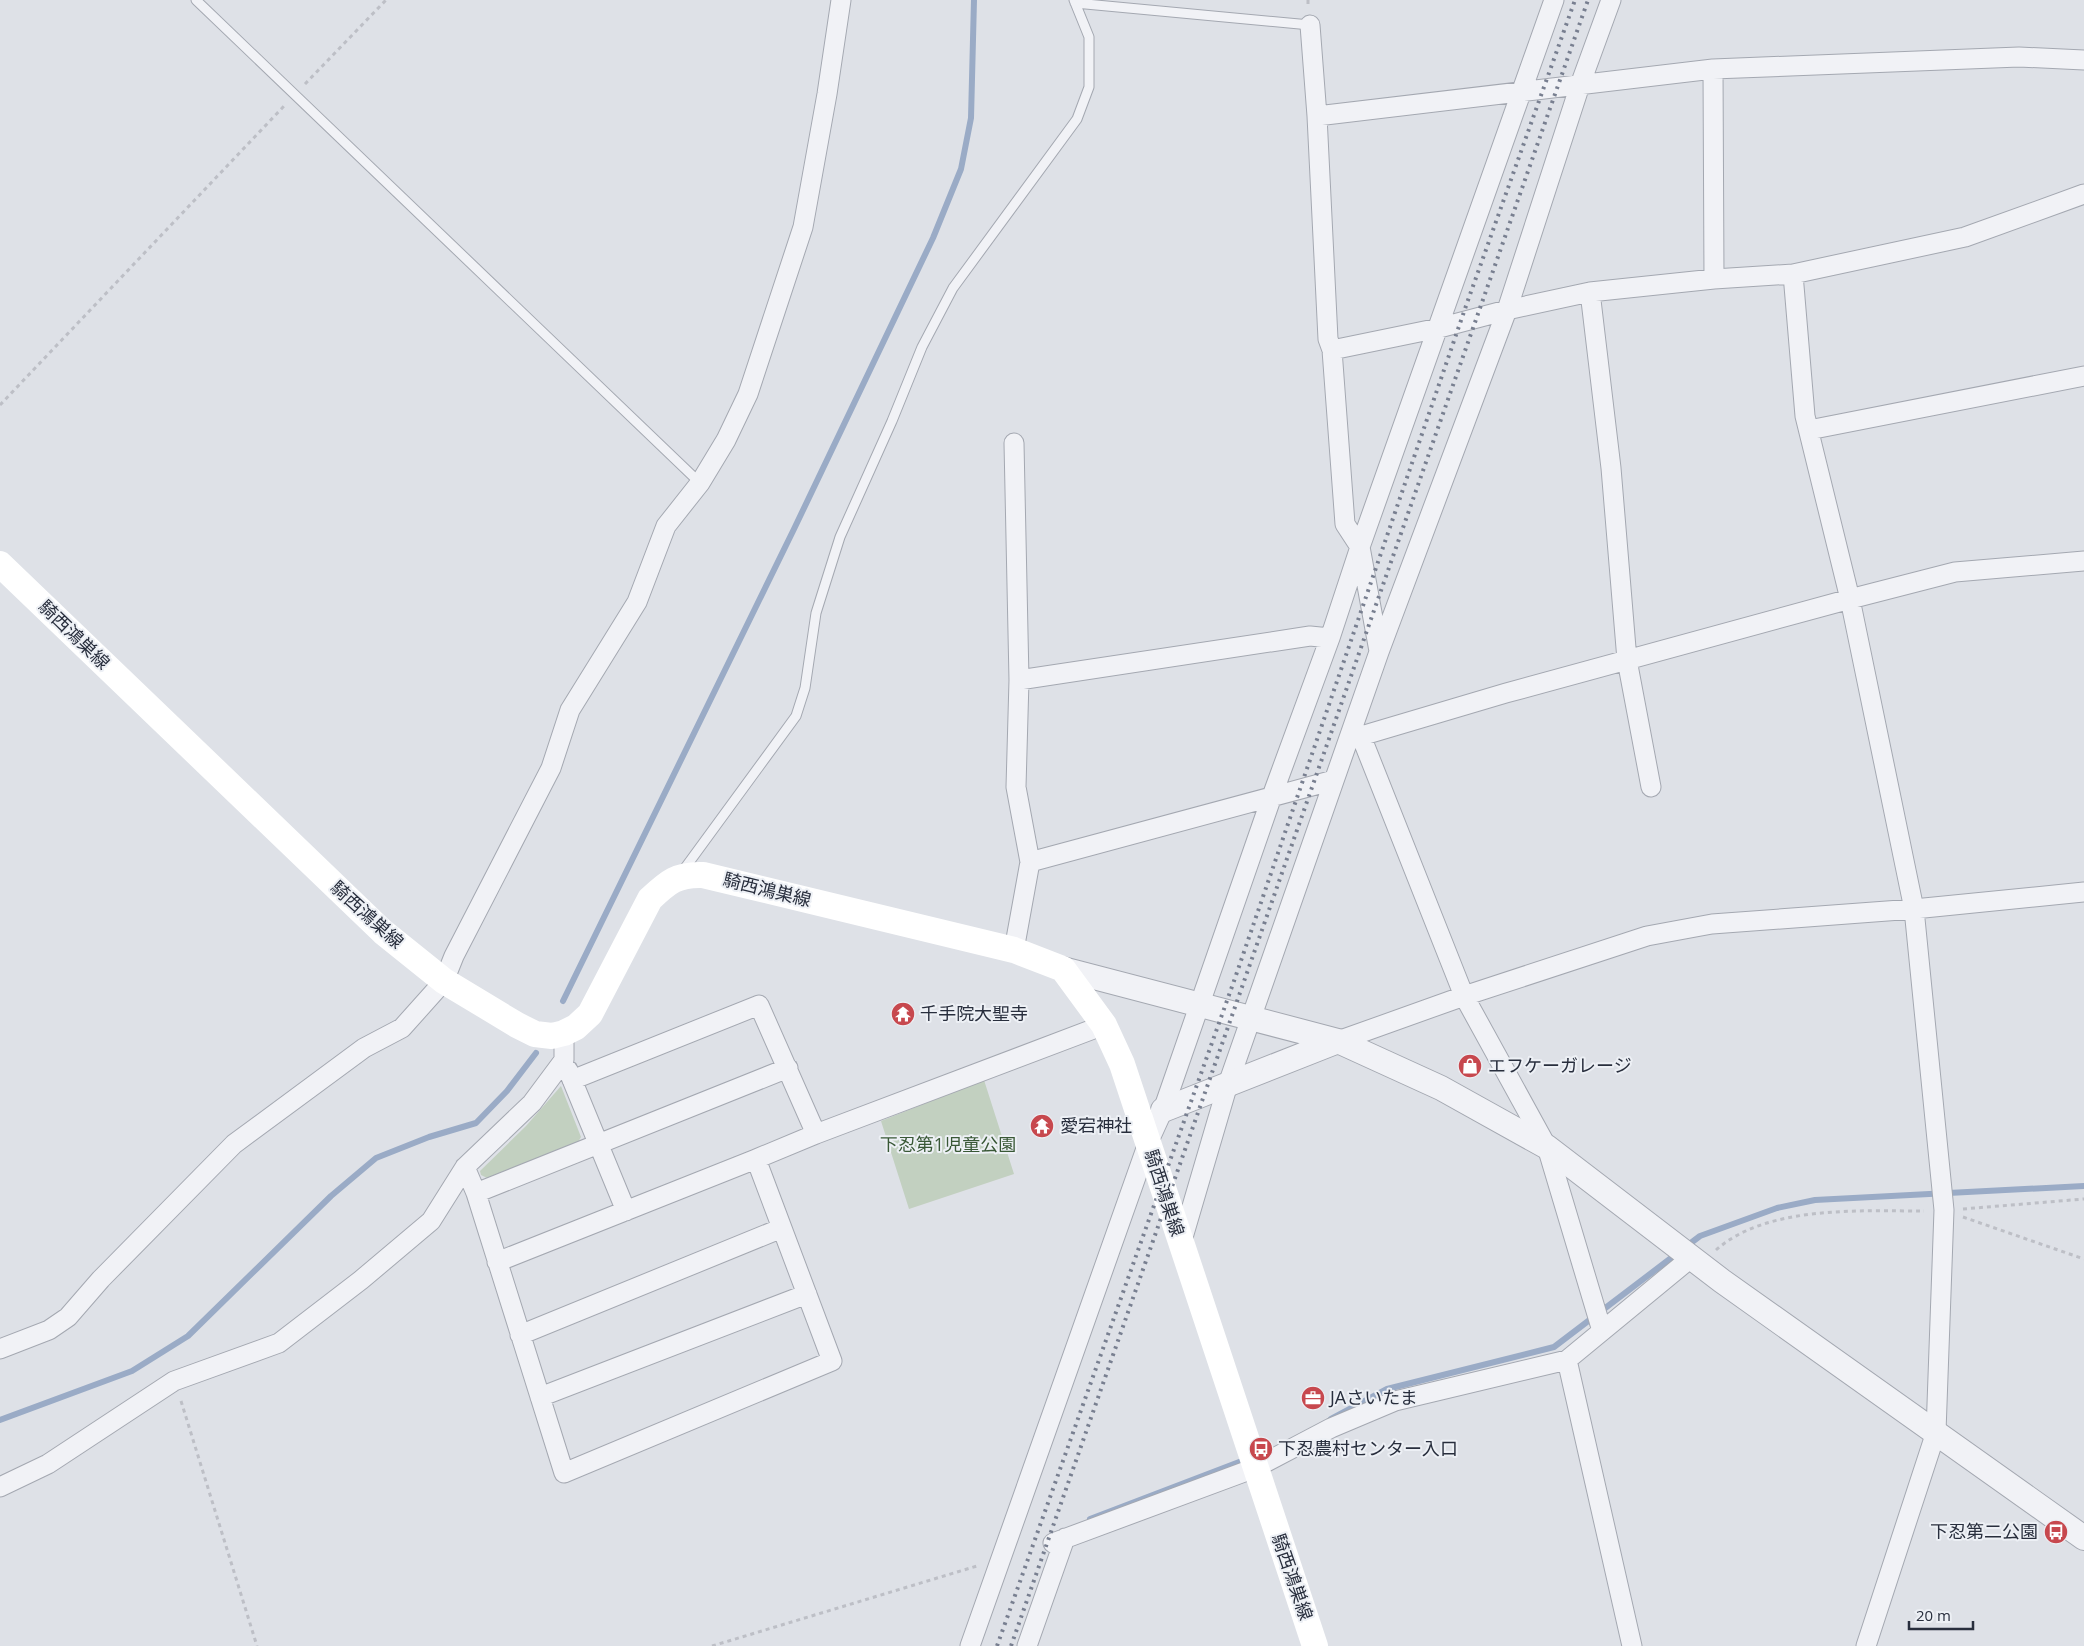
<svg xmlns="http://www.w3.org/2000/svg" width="2084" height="1646" font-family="'Open Sans','Noto Sans JP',sans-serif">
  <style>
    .green { fill: #c2d0c0 }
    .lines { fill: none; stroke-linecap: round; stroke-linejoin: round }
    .stream { stroke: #9aabc6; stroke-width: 6 }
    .service-casing { stroke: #a4a8b1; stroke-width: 11 }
    .minor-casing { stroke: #a4a8b1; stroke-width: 21 }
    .tertiary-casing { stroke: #a4a8b1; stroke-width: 26 }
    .path { stroke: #bdbfc6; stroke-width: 3; stroke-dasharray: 4 4; stroke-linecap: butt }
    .service { stroke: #f1f2f6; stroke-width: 9 }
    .minor { stroke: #f1f2f6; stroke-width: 19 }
    .tertiary { stroke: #f1f2f6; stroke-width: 24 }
    .secondary { stroke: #fff; stroke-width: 26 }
    .rail { stroke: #787f90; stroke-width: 4; stroke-dasharray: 2.5 5; stroke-linecap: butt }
    .labels { text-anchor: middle; stroke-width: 4; stroke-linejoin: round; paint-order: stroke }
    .street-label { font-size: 18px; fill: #282e3d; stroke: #edf0f5 }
    .poi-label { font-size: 18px; fill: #282e3d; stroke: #edf0f5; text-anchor: start }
    .park-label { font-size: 18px; fill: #395836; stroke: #edf0f5 }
  </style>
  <rect width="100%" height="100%" fill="#dee1e7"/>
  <!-- green -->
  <path class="green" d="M 984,1080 L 1014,1174 L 909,1209 L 881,1121 Z
    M 561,1086 L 581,1137 L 577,1144 L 489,1179 L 481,1175 L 480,1171 L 526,1126 Z"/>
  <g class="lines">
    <!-- stream -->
    <path class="stream" d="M 563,1001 L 794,529 L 933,238 L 961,169 L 971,118 L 974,0
      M 1331,1419 L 1387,1389 L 1554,1347 L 1700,1236 L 1777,1208 L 1815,1200 L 2084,1186
      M 0,1420 L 132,1371 L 188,1336 L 331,1196 L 376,1158 L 429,1137 L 476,1123 L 507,1091 L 536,1053
      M 1090,1519 L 1247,1459"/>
    <!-- service casing -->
    <g class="service-casing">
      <path id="service" d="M 196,0 L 700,483
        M 1075,3 L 1310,25
        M 682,872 L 796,716 L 805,688 L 816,613 L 840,537 L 892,421 L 922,347 L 953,288 L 1077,119 L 1089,87 L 1089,37 L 1074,0"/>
    </g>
    <!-- minor casing -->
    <g class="minor-casing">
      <path id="minor" d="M 1310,25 L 1317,116 L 1328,339 L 1332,350 L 1345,524 L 1360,547 L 1379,651
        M 1713,69 L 1714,279
        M 1317,116 L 1713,69 L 2019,57 L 2084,60
        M 1793,274 L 1805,416 L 1850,599 L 1914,909 L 1944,1210 L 1936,1432 L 1866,1646
        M 1590,292 L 1611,468 L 1627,660 L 1651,787
        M 1332,350 L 1439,328 L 1507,310 L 1590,292 L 1714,279 L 1793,274 L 1965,237 L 2084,194
        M 1809,430 L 2084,376
        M 1014,443 L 1019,680 L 1016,787 L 1030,862
        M 1019,680 L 1310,636 L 1330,638
        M 1351,732 L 1361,736 L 1506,693 L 1850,599 L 1955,572 L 2084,561
        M 1361,736 L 1464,996 L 1547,1147 L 1602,1331
        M 1014,950 L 1030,862 L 1334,780
        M 1338,1041 L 1464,996 L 1647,936 L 1712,924 L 1914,909 L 2084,892
        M 568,1070 L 626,1211
        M 572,1080 L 759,1005 L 816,1134
        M 465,1167 L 476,1193 L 564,1473 L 832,1361 L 756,1159 L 816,1134 L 1104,1025
        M 476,1193 L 788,1068
        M 1181,1244 L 1228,1084 L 1379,652 L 1507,310 L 1580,85 L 1611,0
        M 497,1262 L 756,1159
        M 520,1335 L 782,1228
        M 0,1349 L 49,1330 L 68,1317 L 101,1279 L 234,1144 L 364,1048 L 402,1028 L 444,981 L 454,956 L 551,768 L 570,710 L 637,602 L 666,526 L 700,483 L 726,440 L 748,394 L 803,227 L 827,94 L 841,0
        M 1567,1360 L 1632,1646
        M 540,1397 L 807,1294
        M 0,1487 L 48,1464 L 174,1381 L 279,1343 L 361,1280 L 431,1221 L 465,1167 L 532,1103 L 564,1060 L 564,1033
        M 1053,1543 L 1255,1468 L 1331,1428 L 1395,1401 L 1567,1360 L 1692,1257
        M 970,1646 L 1148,1143 L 1163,1110 L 1272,796 L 1330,638 L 1360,547 L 1554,0
        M 1027,1646 L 1065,1538"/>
    </g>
    <!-- tertiary casing -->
    <g class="tertiary-casing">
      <path id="tertiary" d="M 1063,969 L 1338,1041 L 1441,1088 L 1547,1147 L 1722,1281 L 2084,1538
        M 1163,1110 L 1338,1041"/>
    </g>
    <!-- path -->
    <path class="path" d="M 1308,0 L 1308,7
      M 305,84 L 386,0
      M 0,405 L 285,105
      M 1963,1209 L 2084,1199
      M 1963,1217 L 2084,1259
      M 1716,1250 C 1767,1205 1860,1211 1924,1211
      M 181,1401 L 257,1646
      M 712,1646 L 977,1566"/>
    <!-- service -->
    <use href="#service" class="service"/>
    <!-- minor -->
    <use href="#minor" class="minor"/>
    <!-- tertiary -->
    <use href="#tertiary" class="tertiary"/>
    <!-- secondary -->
    <path class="secondary" d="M 0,564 L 383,932 L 444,981 L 517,1025 L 535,1034 L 552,1036 L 564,1033 L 576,1027 L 590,1014 L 650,899 C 668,882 677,874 703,875 L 1014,950 L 1063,969 L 1104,1025 L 1122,1064 L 1315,1646"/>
    <!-- rail -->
    <path class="rail" d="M 997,1646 L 1234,981 L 1467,303 L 1575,0
      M 1011,1646 L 1588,0"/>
  </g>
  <!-- icons -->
  <defs>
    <g id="temple-disc" transform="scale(1.25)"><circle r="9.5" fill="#c7484e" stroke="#edf0f5"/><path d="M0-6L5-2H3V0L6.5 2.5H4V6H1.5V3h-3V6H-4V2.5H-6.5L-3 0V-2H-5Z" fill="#fff"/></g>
    <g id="shop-disc" transform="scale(1.25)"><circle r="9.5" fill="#c7484e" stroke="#edf0f5"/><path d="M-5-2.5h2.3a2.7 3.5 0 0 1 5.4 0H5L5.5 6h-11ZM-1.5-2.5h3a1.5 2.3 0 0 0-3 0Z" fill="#fff"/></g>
    <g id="office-disc" transform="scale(1.25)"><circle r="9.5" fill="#c7484e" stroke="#edf0f5"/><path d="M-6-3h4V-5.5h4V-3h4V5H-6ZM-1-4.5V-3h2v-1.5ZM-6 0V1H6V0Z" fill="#fff"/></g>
    <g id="bus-disc" transform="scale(1.25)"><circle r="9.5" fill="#c7484e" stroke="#edf0f5"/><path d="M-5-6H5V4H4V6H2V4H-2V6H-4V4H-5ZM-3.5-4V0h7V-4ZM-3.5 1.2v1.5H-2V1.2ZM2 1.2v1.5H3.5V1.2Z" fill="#fff"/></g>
  </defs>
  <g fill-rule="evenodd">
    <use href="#temple-disc" x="903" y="1014"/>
    <use href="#shop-disc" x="1470" y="1066"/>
    <use href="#temple-disc" x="1042" y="1126"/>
    <use href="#office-disc" x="1313" y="1398"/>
    <use href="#bus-disc" x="1261" y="1449"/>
    <use href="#bus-disc" x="2056" y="1532"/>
  </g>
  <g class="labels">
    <!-- street labels -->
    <g class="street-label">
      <text transform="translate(74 635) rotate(44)" y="6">騎西鴻巣線</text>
      <text transform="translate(767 890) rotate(14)" y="6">騎西鴻巣線</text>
      <text transform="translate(367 915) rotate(42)" y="6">騎西鴻巣線</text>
      <text transform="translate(1164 1193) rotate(72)" y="6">騎西鴻巣線</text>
      <text transform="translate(1292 1577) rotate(71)" y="6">騎西鴻巣線</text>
    </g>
    <!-- poi labels -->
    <g class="poi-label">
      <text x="920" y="1020">千手院大聖寺</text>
      <text x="1488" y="1072">エフケーガレージ</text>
      <text x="1060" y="1132">愛宕神社</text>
      <text x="1330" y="1404">JAさいたま</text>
      <text x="1278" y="1455">下忍農村センター入口</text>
      <text x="2038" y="1538" text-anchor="end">下忍第二公園</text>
    </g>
    <!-- park labels -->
    <g class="park-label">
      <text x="948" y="1151">下忍第1児童公園</text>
    </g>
  </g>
  <!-- scale -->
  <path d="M1909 1621v8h64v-8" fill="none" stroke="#282e3d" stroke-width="2.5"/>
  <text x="1916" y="1621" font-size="15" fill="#282e3d" stroke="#edf0f5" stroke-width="4" paint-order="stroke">20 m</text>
</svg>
